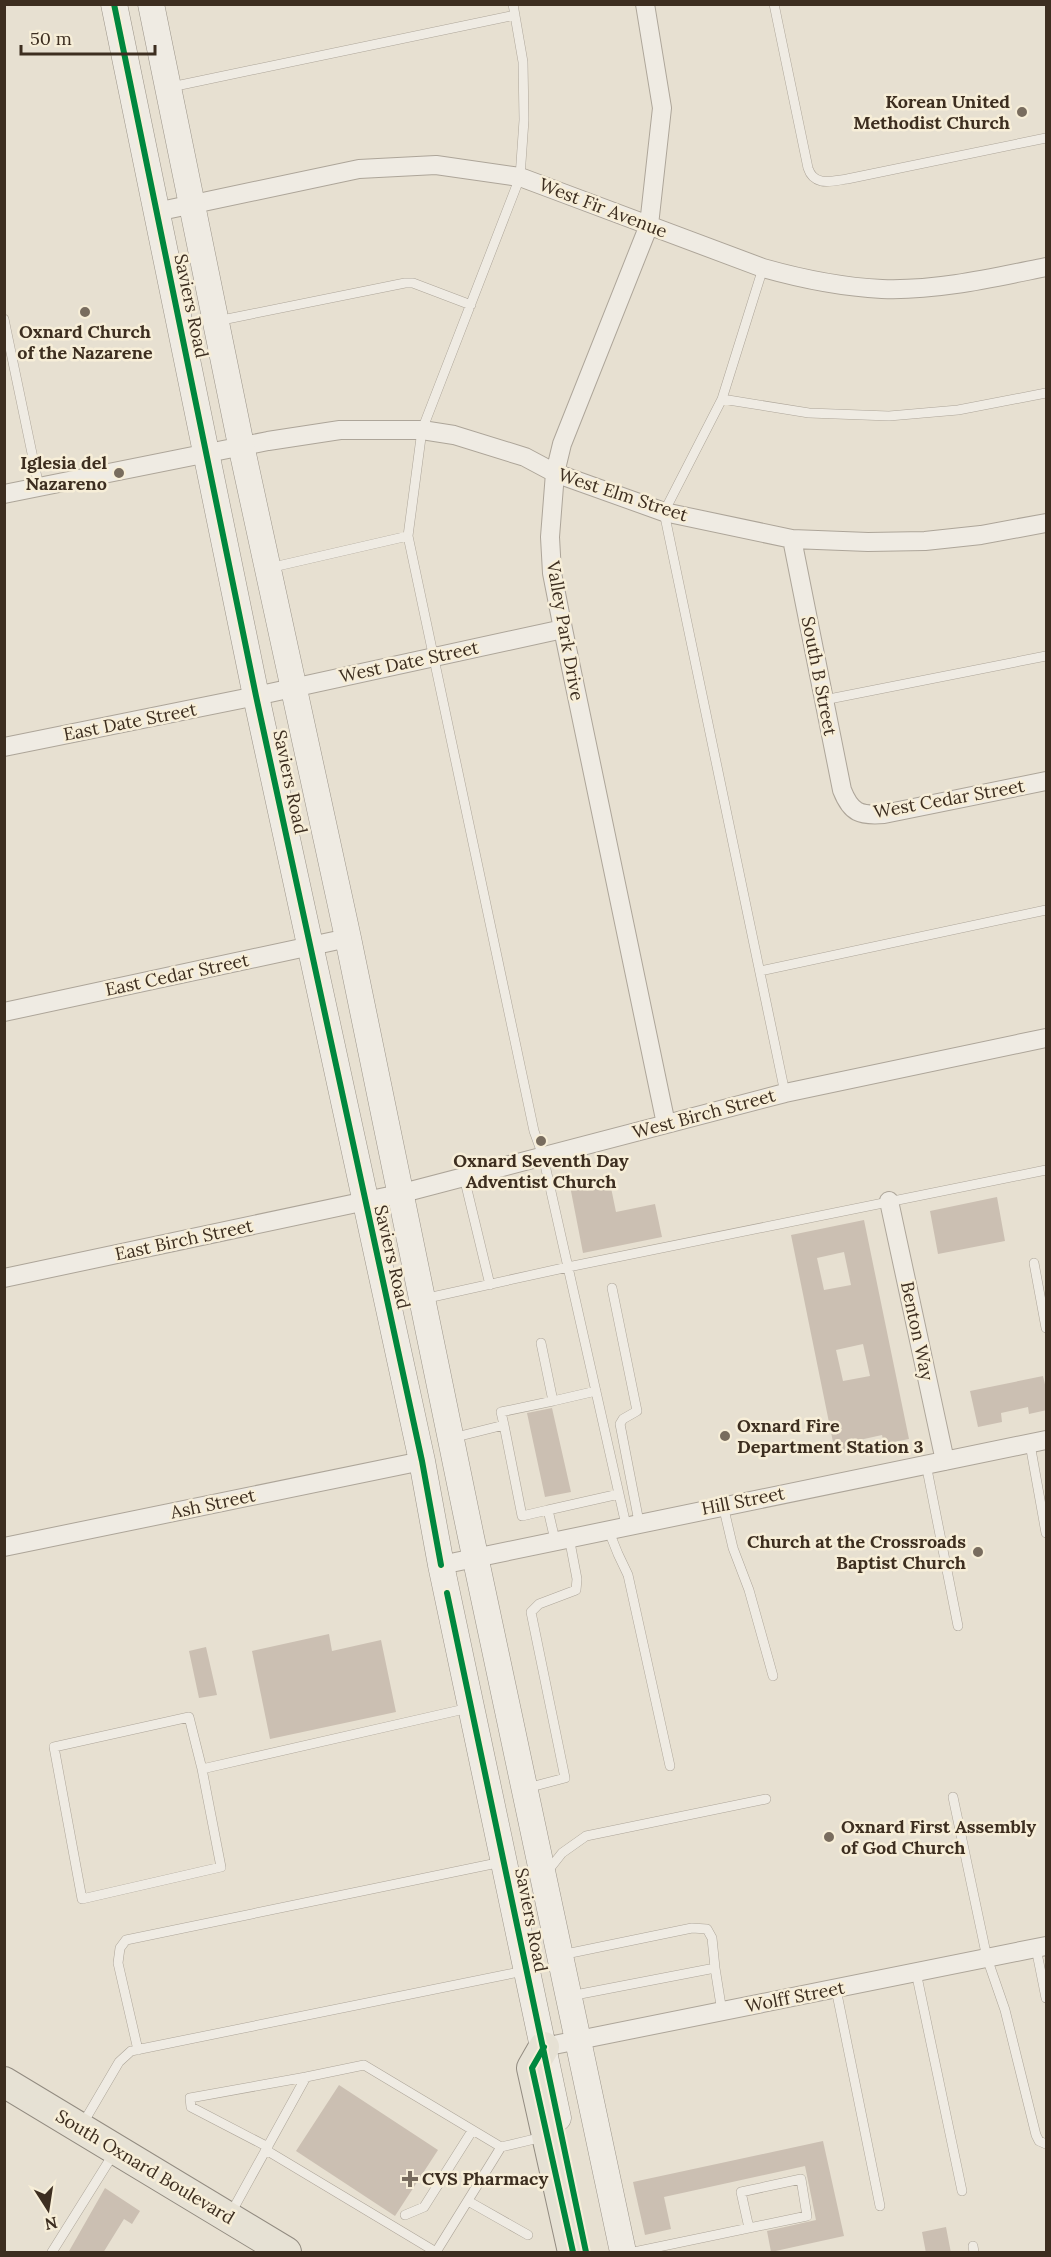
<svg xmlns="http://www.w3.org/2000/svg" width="1051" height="2257" font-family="Lora,serif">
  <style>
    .building { fill: #cbbfb2; fill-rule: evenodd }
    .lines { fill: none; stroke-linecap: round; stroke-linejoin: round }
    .service-casing { stroke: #ada599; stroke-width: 10 }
    .minor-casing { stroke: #ada599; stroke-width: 20 }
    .secondary-casing { stroke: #9c958a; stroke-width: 27 }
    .primary-casing { stroke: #928b80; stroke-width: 32 }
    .service { stroke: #efebe3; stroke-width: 9 }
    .minor { stroke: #efebe3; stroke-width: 18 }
    .secondary { stroke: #efebe3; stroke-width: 26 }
    .primary { stroke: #e6e1d4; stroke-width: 30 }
    .cycleway-casing { stroke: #f7eed8; stroke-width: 10 }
    .cycleway { stroke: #00873e; stroke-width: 6 }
    .poi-dot { fill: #786c5e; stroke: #f7eed8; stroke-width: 2 }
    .labels { text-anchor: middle; stroke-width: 5; stroke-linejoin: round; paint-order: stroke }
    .poi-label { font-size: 18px; font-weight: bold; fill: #3d2e20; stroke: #f7eed8; text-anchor: end }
    .street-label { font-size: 18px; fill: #3d2e20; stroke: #f7eed8 }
  </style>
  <rect width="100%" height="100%" fill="#e7e0d1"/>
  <!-- building -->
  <path class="building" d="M 609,1178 L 616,1212 L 655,1204 L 662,1237 L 583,1253 L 570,1186 Z
    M 997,1197 L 1005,1241 L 938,1254 L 930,1211 Z
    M 864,1220 L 909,1439 L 884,1444 L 882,1435 L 855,1441 L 857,1447 L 835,1452 L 791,1235 ZM 844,1252 L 851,1285 L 824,1290 L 817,1258 ZM 863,1344 L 870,1376 L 843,1381 L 836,1350 Z
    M 1043,1376 L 1047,1393 L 1047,1410 L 1029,1414 L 1028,1407 L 1001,1413 L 1002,1422 L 978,1427 L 970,1391 Z
    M 552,1408 L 571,1492 L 545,1497 L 527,1413 Z
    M 329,1634 L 332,1651 L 381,1640 L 396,1712 L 270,1739 L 252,1651 Z
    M 206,1647 L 217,1695 L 199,1698 L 189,1651 Z
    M 339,2085 L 438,2150 L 395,2216 L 296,2151 Z
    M 823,2141 L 844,2236 L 771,2252 L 767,2231 L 816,2220 L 805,2166 L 664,2197 L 671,2229 L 645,2235 L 633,2182 Z
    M 105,2188 L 140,2211 L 132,2224 L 124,2219 L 103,2253 L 68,2253 Z
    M 946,2227 L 951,2253 L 926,2253 L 922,2232 Z"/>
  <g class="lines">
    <!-- service casing -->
    <g class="service-casing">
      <path id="service" d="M 513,4 L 523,62 L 524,120 L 520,177 L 422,430 L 408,536 L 534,1131 L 543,1156 L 626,1525
        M 774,4 L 808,168 C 814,187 832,181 847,179 L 1046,138
        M 171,87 L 515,15
        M 763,268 L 722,399 L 664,512 L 785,1093
        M 4,319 L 39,487
        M 217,321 L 405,283 L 413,283 L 471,305
        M 722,399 L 809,413 L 889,416 L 958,410 L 1046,393
        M 269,568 L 408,536
        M 824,700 L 1046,656
        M 760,971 L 1046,910
        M 464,1177 L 490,1285
        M 1034,1263 L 1046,1328
        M 612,1288 L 637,1411 L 623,1419 L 620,1424 L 639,1522
        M 423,1299 L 568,1267 L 1046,1170
        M 553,1401 L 596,1391
        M 504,1425 L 501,1412 L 553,1401 L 541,1343
        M 452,1438 L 504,1425 L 522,1516 L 548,1510 L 555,1540
        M 1030,1444 L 1046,1533
        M 926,1464 L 958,1626
        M 723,1505 L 733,1548 L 749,1590 L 773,1676
        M 548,1510 L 619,1494
        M 608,1529 L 618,1554 L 628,1575 L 670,1766
        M 202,1769 L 189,1717 L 54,1747 L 82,1899 L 221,1867 L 202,1769 L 469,1708
        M 527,1788 L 565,1778 L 531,1612 L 539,1604 L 576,1590 L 577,1579 L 569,1537
        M 953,1797 L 987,1958 L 1005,2010 L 1036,2135 L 1039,2141 L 1046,2144
        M 547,1872 L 562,1853 L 586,1836 L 766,1799
        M 1036,1948 L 1046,1998
        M 561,1955 L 692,1928 L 707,1929 L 712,1938 L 715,1968 L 570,1996
        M 715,1968 L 722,2012
        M 916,1972 L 962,2191
        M 836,1989 L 880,2206
        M 138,2050 L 118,1963 L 120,1948 L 126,1940 L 502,1862
        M 82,2125 L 119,2062 L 131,2051 L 524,1971
        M 268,2147 L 191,2107 L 190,2098 L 306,2077
        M 266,2150 L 436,2252
        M 468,2201 L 528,2235
        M 231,2213 L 306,2077 L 364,2065 L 501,2147 L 543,2137
        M 405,2215 L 424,2207 L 472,2131
        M 973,2246 L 974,2252
        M 52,2252 L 114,2153
        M 436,2252 L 501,2147
        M 634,2252 L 807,2216 L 801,2179 L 741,2192 L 749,2228"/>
    </g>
    <!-- minor casing -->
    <g class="minor-casing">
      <path id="minor" d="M 645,4 L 662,108 L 649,225 L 562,444 L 555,473 L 550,537 L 552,573 L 563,629 L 666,1124
        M 156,212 L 359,169 L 436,165 L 520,177 L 763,268 C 802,279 841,287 882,289 C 937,291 992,278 1046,267
        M 4,494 L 268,441 L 340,430 L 422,430 L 454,435 L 525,457 L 555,473 L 664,512 L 792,539 L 868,542 L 925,541 L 981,535 L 1046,523
        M 792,539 L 842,790 C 851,813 860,816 884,814 L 1046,781
        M 4,747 L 256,696 L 563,629
        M 4,1012 L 348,938
        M 889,1201 L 945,1461
        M 4,1278 L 399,1194 L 785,1093 L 1046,1038
        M 4,1547 L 422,1461
        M 441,1565 L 1046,1440
        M 544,2047 L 1046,1946"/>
    </g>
    <!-- secondary casing -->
    <g class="secondary-casing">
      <path id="secondary" d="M 114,4 L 256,696 L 422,1461 L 441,1565 L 558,2118
        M 151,4 L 241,445 L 348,938 L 471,1537 L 623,2252"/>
    </g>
    <!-- primary casing -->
    <g class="primary-casing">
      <path id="primary" d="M 544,2047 L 532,2068 L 573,2252
        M 4,2082 L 286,2252"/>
    </g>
    <!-- service -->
    <use href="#service" class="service"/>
    <!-- minor -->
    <use href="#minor" class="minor"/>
    <!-- secondary -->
    <use href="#secondary" class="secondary"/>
    <!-- primary -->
    <use href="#primary" class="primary"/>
    <!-- cycleway casing -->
    <g class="cycleway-casing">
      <path id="cycleway" d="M 114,4 L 256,696 L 422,1461 L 441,1565
        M 447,1593 L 586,2252
        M 544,2047 L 532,2068 L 573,2252"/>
    </g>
    <!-- cycleway -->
    <use href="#cycleway" class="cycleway"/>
  </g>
  <!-- markers -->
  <g class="poi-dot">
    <circle cx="1022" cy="112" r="6"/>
    <circle cx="85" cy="312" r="6"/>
    <circle cx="119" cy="473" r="6"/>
    <circle cx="541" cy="1141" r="6"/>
    <circle cx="725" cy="1436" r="6"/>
    <circle cx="978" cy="1552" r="6"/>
    <circle cx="829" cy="1837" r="6"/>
    <path d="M407 2170h6v6h6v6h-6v6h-6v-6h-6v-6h6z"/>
  </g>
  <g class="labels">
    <!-- poi labels -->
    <g class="poi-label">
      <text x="1010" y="108">Korean United<tspan x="1010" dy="21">Methodist Church</tspan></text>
      <text x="85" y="338" text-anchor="middle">Oxnard Church<tspan x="85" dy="21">of the Nazarene</tspan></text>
      <text x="107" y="469">Iglesia del<tspan x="107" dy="21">Nazareno</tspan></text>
      <text x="541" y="1167" text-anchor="middle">Oxnard Seventh Day<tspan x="541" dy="21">Adventist Church</tspan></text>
      <text x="737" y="1432" text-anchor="start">Oxnard Fire<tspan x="737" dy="21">Department Station 3</tspan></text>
      <text x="966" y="1548">Church at the Crossroads<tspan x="966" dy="21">Baptist Church</tspan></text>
      <text x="841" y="1833" text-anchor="start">Oxnard First Assembly<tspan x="841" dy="21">of God Church</tspan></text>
      <text x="422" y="2185" text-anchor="start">CVS Pharmacy</text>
    </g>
    <!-- street labels -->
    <g class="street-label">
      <text transform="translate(603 208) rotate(21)" y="6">West Fir Avenue</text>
      <text transform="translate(191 306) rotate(78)" y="6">Saviers Road</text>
      <text transform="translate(623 495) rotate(18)" y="6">West Elm Street</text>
      <text transform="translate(565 631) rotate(80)" y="6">Valley Park Drive</text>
      <text transform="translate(409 662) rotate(-12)" y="6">West Date Street</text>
      <text transform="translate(819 676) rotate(79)" y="6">South B Street</text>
      <text transform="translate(130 722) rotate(-11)" y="6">East Date Street</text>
      <text transform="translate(290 782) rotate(78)" y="6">Saviers Road</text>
      <text transform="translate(949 799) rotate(-10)" y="6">West Cedar Street</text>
      <text transform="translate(177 975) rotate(-12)" y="6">East Cedar Street</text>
      <text transform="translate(704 1114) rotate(-15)" y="6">West Birch Street</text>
      <text transform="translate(184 1240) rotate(-12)" y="6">East Birch Street</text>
      <text transform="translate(392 1257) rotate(77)" y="6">Saviers Road</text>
      <text transform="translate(917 1331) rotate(78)" y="6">Benton Way</text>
      <text transform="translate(743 1501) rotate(-11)" y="6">Hill Street</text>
      <text transform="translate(213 1504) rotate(-12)" y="6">Ash Street</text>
      <text transform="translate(531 1920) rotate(79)" y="6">Saviers Road</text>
      <text transform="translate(795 1997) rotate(-11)" y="6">Wolff Street</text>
      <text transform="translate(145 2167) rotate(31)" y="6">South Oxnard Boulevard</text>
    </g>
  </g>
  <!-- border -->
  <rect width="1051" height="2257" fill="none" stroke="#3d2e20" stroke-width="12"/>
  <!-- north arrow -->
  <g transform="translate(48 2209) rotate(168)" stroke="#f7eed8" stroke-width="4.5" paint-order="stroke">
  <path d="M0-4.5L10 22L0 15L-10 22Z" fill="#3d2e20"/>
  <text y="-9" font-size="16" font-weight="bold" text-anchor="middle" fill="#3d2e20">N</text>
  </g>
  <!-- scale -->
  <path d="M21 45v9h134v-9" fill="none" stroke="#3d2e20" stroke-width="3"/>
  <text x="30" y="45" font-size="18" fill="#3d2e20" stroke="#f7eed8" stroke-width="4.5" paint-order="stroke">50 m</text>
</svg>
